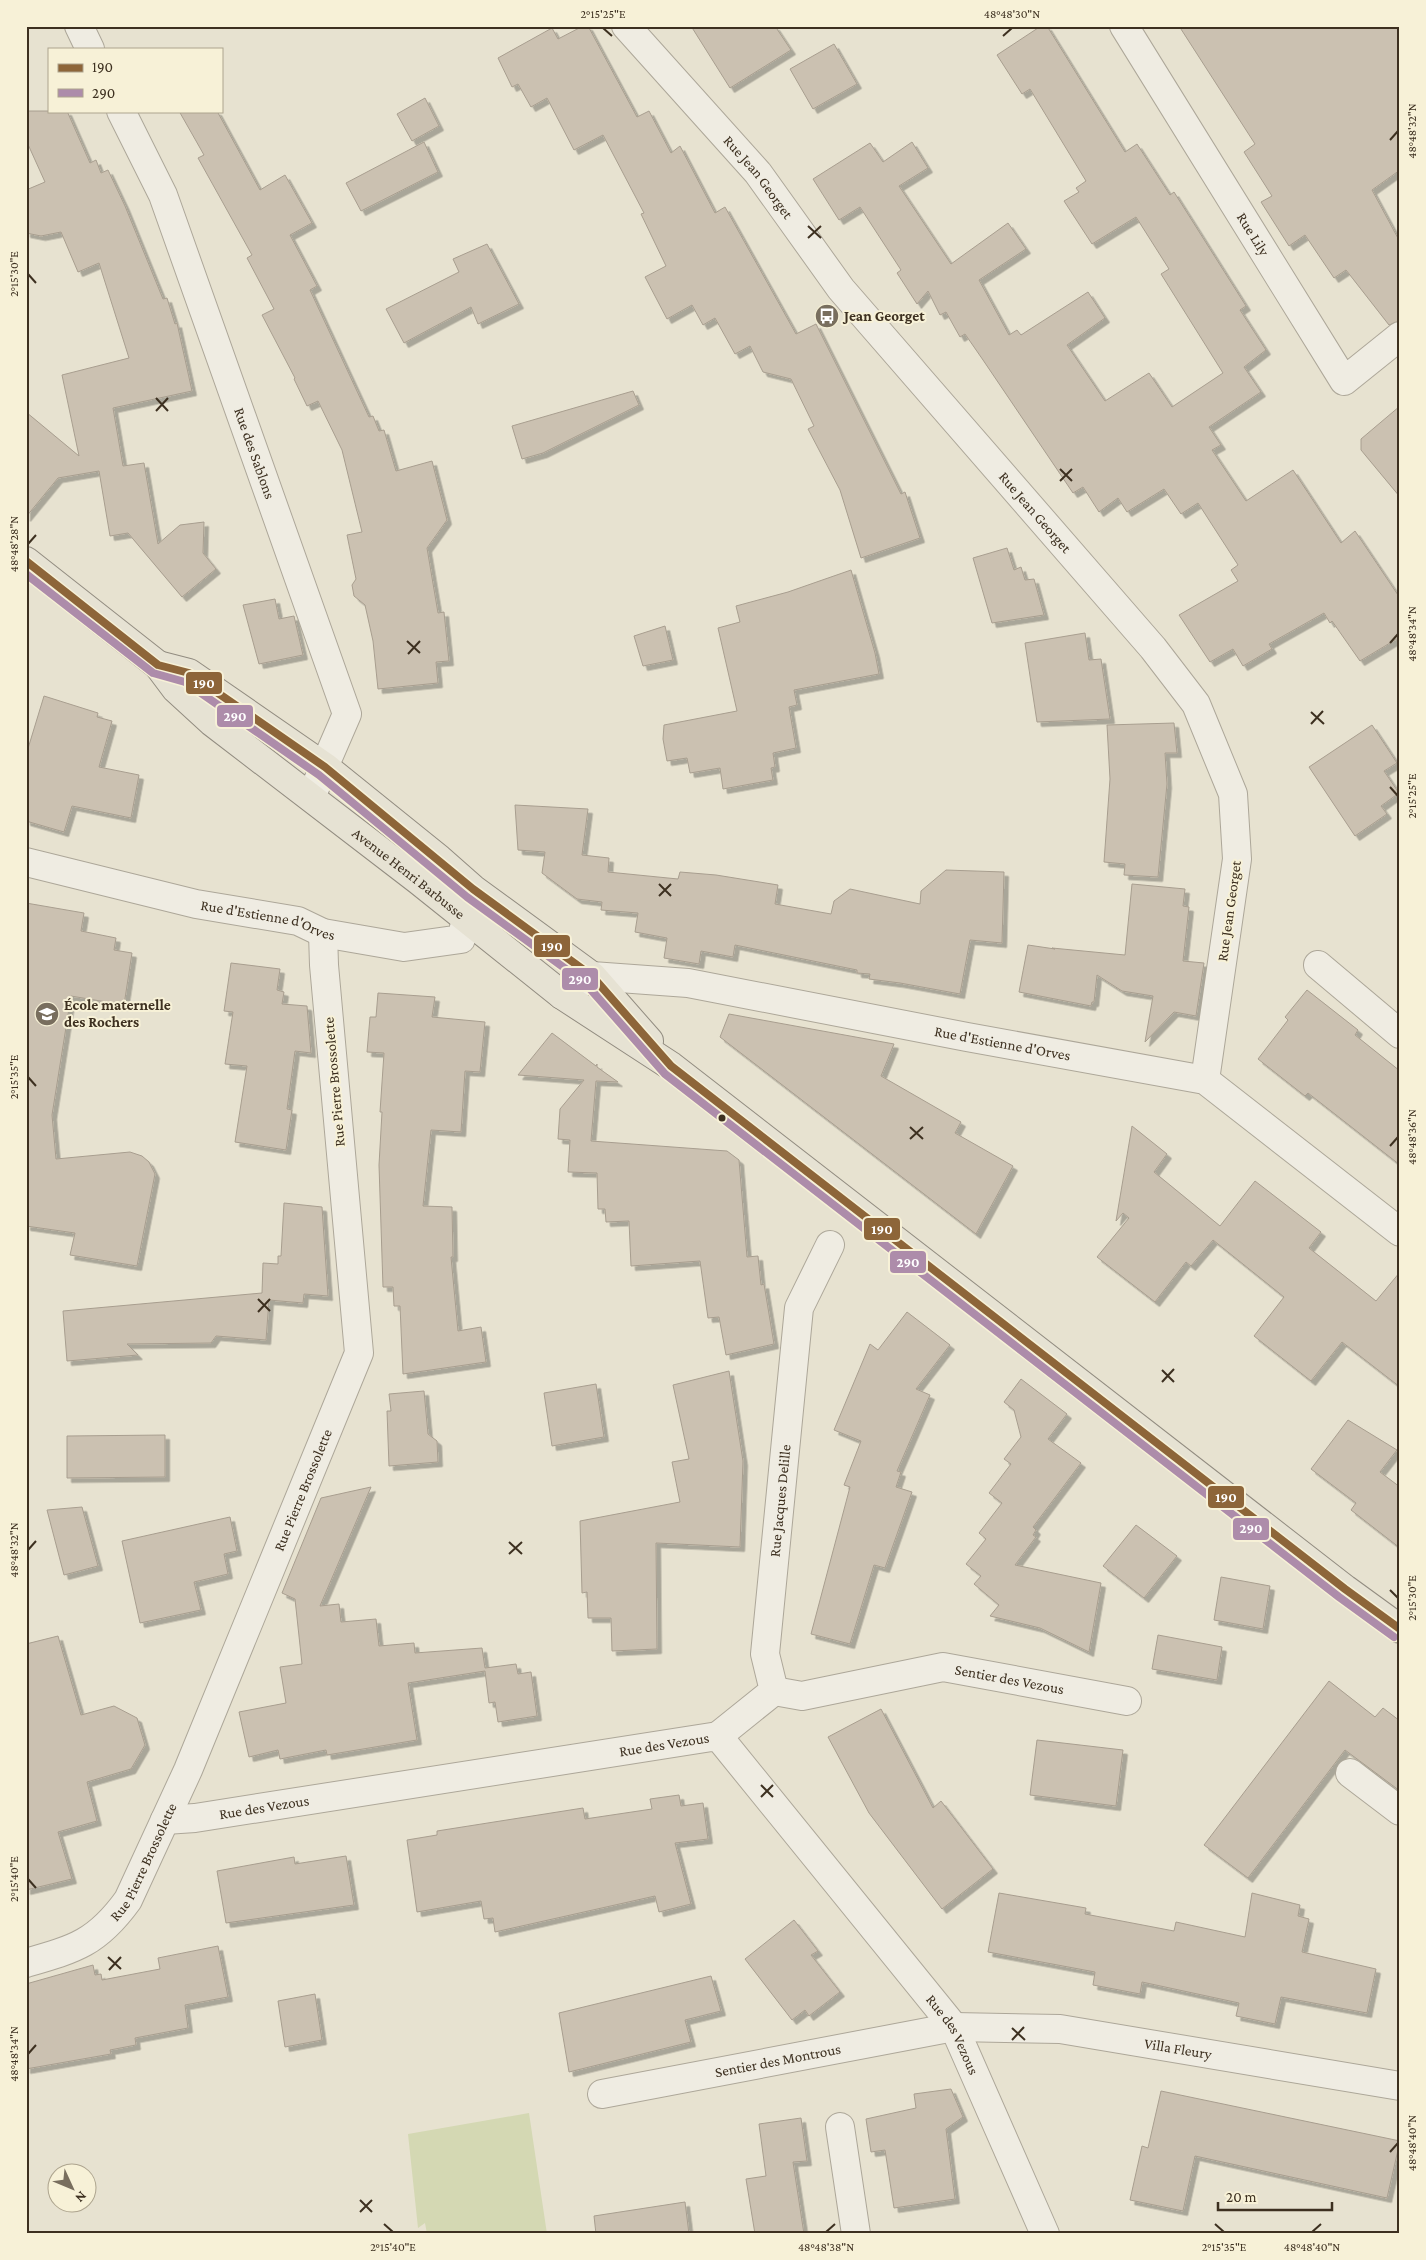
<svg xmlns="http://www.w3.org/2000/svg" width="1426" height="2260" font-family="'Crimson Pro',serif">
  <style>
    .green { fill: #d4d8b3 }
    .building { fill: #cbc1b1; stroke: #a89e8f; filter: url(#shadow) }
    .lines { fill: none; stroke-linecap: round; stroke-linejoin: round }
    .minor-casing { stroke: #ada799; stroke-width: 30 }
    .major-casing { stroke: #928c80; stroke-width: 30 }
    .minor { stroke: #efece2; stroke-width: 28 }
    .major { stroke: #e6e2d3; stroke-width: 28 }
    .bus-1-casing { stroke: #f7f1d7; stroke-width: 11 }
    .bus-2-casing { stroke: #f7f1d7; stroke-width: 11 }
    .bus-1 { stroke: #8d6539; stroke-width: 8 }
    .bus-2 { stroke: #ad8caa; stroke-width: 8 }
    .ticks { fill: none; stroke: #3d3020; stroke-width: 2 }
    .bus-dot { fill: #3d3020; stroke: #f7f1d7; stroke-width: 2 }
    .labels { text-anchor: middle; stroke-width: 4; stroke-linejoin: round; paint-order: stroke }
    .street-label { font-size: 15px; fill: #3d3020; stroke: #f7f1d7 }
    .poi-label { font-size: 15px; font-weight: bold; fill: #3d3020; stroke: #f7f1d7; text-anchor: start }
    .line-badge { stroke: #f7f1d7; stroke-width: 2 }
    .badge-label { font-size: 14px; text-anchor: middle; font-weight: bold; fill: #fff }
    .neatline { fill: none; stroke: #3d3020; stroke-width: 2 }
    .ticks-label { font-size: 12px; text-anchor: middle; fill: #3d3020 }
  </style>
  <defs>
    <filter id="shadow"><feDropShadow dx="4.5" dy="4.5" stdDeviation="0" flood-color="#0004"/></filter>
  </defs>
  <rect width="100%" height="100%" fill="#e7e2d0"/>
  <!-- green -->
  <path class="green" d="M 529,2113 L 547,2234 L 427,2234 L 425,2223 L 418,2228 L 408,2134 Z"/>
  <!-- building -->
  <path class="building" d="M 583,26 L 588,26 L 637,117 L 649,111 L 671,153 L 680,146 L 715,213 L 725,207 L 796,334 L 816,324 L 901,494 L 905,492 L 920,538 L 861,558 L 840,490 L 808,429 L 814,426 L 791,379 L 763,372 L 750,346 L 735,354 L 715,318 L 703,325 L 692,305 L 667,319 L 645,277 L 666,266 L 641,214 L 644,213 L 603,135 L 574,150 L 547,98 L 531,107 L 518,84 L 512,87 L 498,58 L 552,28 L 558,39 Z
    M 691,26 L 775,26 L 791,50 L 730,88 Z
    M 1041,26 L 1047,26 L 1125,152 L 1137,144 L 1170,195 L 1174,192 L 1246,306 L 1240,310 L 1266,350 L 1244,367 L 1261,392 L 1209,427 L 1221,445 L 1212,450 L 1246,501 L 1293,470 L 1341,543 L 1355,531 L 1400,598 L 1400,637 L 1360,661 L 1332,621 L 1330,623 L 1324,613 L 1269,644 L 1272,649 L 1243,666 L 1233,649 L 1210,662 L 1179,615 L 1238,581 L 1231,570 L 1238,565 L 1198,503 L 1181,514 L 1164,489 L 1127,512 L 1118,498 L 1099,512 L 1083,487 L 1073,493 L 983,360 L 965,334 L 960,337 L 946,312 L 940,315 L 928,291 L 917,304 L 897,273 L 901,270 L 860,207 L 839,220 L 813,179 L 870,143 L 883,162 L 912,142 L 928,168 L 899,186 L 951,264 L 1008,223 L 1026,249 L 979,280 L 1009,335 L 1017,330 L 1021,335 L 1088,292 L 1105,318 L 1067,345 L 1105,401 L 1149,373 L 1172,407 L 1223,373 L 1161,274 L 1169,269 L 1136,217 L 1092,244 L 1064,201 L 1079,192 L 1076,188 L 1086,181 L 1030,89 L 1022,94 L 997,55 Z
    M 1179,26 L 1400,26 L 1400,170 L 1372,190 L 1400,242 L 1400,321 L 1389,325 L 1346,270 L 1334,278 L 1305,235 L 1289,246 L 1261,202 L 1272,196 L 1244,152 L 1255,144 Z
    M 834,44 L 857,84 L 813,109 L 790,69 Z
    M 425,98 L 439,126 L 412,141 L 397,114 Z
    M 26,111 L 67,111 L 90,163 L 96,160 L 101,173 L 108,170 L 125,206 L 163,299 L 167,298 L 175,324 L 177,323 L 192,391 L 113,408 L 123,466 L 144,463 L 158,544 L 180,525 L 204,522 L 203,553 L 216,569 L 182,597 L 128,533 L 110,536 L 99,471 L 58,478 L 26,517 L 26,412 L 79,456 L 62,375 L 129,358 L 99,263 L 78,272 L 61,232 L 41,236 L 26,233 L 26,190 L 45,182 L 26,140 Z
    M 179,111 L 217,111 L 260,190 L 285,175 L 312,223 L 290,235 L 317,286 L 310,290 L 369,417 L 373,416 L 379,431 L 384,430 L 396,471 L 432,461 L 447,520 L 427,548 L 438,613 L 444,612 L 449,661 L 436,662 L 438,683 L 378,689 L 373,641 L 365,605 L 354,596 L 352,585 L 356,579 L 347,535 L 362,532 L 342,450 L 318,401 L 307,406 L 294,379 L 295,378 L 262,315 L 274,309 L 247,258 L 252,255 L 198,158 L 204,155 Z
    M 424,142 L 438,172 L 361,211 L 346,183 Z
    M 487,244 L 519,304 L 478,324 L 471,307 L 404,343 L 386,309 L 459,272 L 453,259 Z
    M 633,391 L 639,405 L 543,453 L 522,459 L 512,426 Z
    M 1400,406 L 1400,497 L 1361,450 L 1361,439 Z
    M 1007,548 L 1014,570 L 1021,567 L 1025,580 L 1034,579 L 1044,615 L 992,623 L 973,558 Z
    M 851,570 L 875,653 L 879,674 L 794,690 L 797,705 L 789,707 L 796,748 L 773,753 L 775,767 L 771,768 L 773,780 L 723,789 L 720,768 L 690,773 L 687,758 L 667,761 L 663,739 L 664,725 L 737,711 L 718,628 L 740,622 L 736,606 L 788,592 Z
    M 275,599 L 279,619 L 294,616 L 303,655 L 259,664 L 243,605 Z
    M 665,626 L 673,660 L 643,666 L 634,636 Z
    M 1085,633 L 1089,660 L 1101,659 L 1110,719 L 1037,722 L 1025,643 Z
    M 44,696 L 98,713 L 97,717 L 112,721 L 99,767 L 139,775 L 131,818 L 72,806 L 64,832 L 26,821 L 26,755 Z
    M 1174,723 L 1177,753 L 1165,753 L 1167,784 L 1158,877 L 1124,875 L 1125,864 L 1104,862 L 1110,779 L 1107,725 Z
    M 1372,725 L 1397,763 L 1384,771 L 1399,793 L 1381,806 L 1387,814 L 1355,836 L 1309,767 Z
    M 515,805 L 588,809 L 582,855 L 609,858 L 608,872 L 678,879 L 680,872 L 716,875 L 778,885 L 775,904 L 831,914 L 834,901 L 850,889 L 920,904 L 921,891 L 946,870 L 1004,872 L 1002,943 L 970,940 L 960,994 L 900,983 L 869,979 L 870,974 L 857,973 L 857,970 L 735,945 L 733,957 L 701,951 L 699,964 L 664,958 L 667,938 L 635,932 L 638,913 L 601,910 L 602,902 L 577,899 L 542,873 L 545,852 L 518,850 Z
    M 1132,884 L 1185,889 L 1183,906 L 1189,907 L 1183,961 L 1204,963 L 1196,1016 L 1174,1012 L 1145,1042 L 1153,996 L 1122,991 L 1097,975 L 1094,1002 L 1092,1002 L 1091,1006 L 1019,992 L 1028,945 L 1055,949 L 1052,948 L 1125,955 Z
    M 26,903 L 84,913 L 81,931 L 116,938 L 114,950 L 132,953 L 124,1005 L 71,996 L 52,1115 L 56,1159 L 130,1152 L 142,1156 L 149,1162 L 155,1174 L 137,1266 L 70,1255 L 75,1233 L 26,1226 Z
    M 231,963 L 280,969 L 277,990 L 284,992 L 282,1004 L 307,1006 L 311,1053 L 295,1051 L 287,1109 L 292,1110 L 286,1150 L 235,1142 L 247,1066 L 225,1064 L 233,1012 L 224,1011 Z
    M 1307,990 L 1358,1030 L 1355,1035 L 1400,1071 L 1400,1165 L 1308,1093 L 1305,1096 L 1258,1059 L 1288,1020 L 1285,1017 Z
    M 378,993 L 435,997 L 432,1017 L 485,1022 L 480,1072 L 465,1071 L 461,1132 L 431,1130 L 423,1206 L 452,1207 L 453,1257 L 451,1257 L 458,1331 L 481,1327 L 486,1362 L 403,1374 L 400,1306 L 394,1306 L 393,1287 L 383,1287 L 379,1165 L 382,1112 L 380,1112 L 384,1053 L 367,1052 L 370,1017 L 376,1017 Z
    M 729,1014 L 894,1044 L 881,1076 L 961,1122 L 955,1133 L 1013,1166 L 976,1234 L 720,1037 Z
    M 552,1033 L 596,1066 L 597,1064 L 597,1067 L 618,1082 L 596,1081 L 591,1141 L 727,1151 L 739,1160 L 747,1257 L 758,1256 L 761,1285 L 764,1284 L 774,1344 L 726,1355 L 719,1317 L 708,1318 L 700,1261 L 631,1266 L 629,1221 L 606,1222 L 605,1209 L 598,1209 L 597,1173 L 568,1172 L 570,1140 L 558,1139 L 560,1109 L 584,1080 L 518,1075 Z
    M 1132,1126 L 1167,1154 L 1154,1172 L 1220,1226 L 1255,1181 L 1321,1232 L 1309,1248 L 1376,1301 L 1400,1272 L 1400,1387 L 1342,1342 L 1311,1381 L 1254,1336 L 1284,1297 L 1213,1240 L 1191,1266 L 1186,1262 L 1155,1302 L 1097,1257 L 1129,1218 L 1123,1213 L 1116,1221 Z
    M 284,1203 L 322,1207 L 328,1296 L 304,1294 L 303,1303 L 269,1300 L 266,1340 L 216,1336 L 211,1343 L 127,1344 L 138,1355 L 67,1361 L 63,1311 L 262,1293 L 263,1263 L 278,1264 L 278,1256 L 281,1256 Z
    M 907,1312 L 950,1345 L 916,1389 L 930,1395 L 897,1471 L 901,1472 L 896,1487 L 912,1492 L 885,1568 L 874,1565 L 850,1644 L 811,1634 L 850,1487 L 844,1485 L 861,1441 L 834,1430 L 870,1344 L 878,1350 Z
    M 729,1371 L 743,1461 L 740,1547 L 656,1543 L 657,1649 L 612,1651 L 611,1618 L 588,1618 L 587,1592 L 582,1593 L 580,1521 L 680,1502 L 672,1462 L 689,1459 L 673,1385 Z
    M 1021,1379 L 1067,1414 L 1048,1439 L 1081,1463 L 1033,1527 L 1036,1530 L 1033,1535 L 1036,1537 L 1015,1565 L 1101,1583 L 1089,1652 L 1040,1628 L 990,1616 L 999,1605 L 974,1584 L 981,1576 L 966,1564 L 986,1539 L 979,1533 L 1002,1503 L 989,1493 L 1011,1464 L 1004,1459 L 1021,1437 L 1014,1410 L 1004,1402 Z
    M 596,1384 L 604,1437 L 552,1446 L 544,1393 Z
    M 424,1391 L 428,1434 L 437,1441 L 438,1462 L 389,1466 L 387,1411 L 391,1411 L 389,1394 Z
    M 1348,1420 L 1397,1450 L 1380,1472 L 1400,1487 L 1400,1548 L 1351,1510 L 1356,1503 L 1311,1469 Z
    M 165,1435 L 165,1477 L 67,1478 L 67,1436 Z
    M 371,1487 L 320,1606 L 339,1604 L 341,1622 L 376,1619 L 379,1646 L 414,1643 L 415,1653 L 482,1648 L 485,1668 L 516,1664 L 518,1674 L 531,1672 L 537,1716 L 498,1722 L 495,1702 L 489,1703 L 485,1671 L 408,1683 L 417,1740 L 327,1755 L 326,1750 L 280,1759 L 278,1750 L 249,1757 L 239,1712 L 286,1703 L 280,1667 L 302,1664 L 295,1599 L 282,1593 L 321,1498 Z
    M 82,1507 L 98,1566 L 64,1575 L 47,1510 Z
    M 230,1517 L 237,1551 L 224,1554 L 228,1574 L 194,1582 L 201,1610 L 140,1623 L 122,1541 Z
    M 1136,1525 L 1177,1556 L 1144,1598 L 1103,1566 Z
    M 1221,1577 L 1270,1586 L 1263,1629 L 1214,1620 Z
    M 1158,1635 L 1222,1647 L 1217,1680 L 1152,1669 Z
    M 58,1636 L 81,1715 L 114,1706 L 137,1718 L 145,1745 L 131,1769 L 87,1782 L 97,1821 L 58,1832 L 72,1879 L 26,1890 L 26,1644 Z
    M 1329,1681 L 1375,1717 L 1383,1708 L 1400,1721 L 1400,1791 L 1345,1750 L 1248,1878 L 1204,1845 Z
    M 881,1709 L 933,1808 L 941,1801 L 993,1869 L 942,1909 L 869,1813 L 828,1737 Z
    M 1037,1740 L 1123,1750 L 1116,1806 L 1030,1795 Z
    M 679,1795 L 681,1806 L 703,1803 L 708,1839 L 675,1843 L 691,1904 L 659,1912 L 655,1896 L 495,1932 L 493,1918 L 484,1919 L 481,1901 L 417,1912 L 407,1840 L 437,1835 L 437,1831 L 583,1808 L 585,1819 L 652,1809 L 650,1799 Z
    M 346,1856 L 354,1905 L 226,1923 L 217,1871 L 294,1857 L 295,1864 Z
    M 999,1893 L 1086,1908 L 1085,1914 L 1174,1931 L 1176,1922 L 1245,1937 L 1252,1893 L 1300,1905 L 1298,1916 L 1309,1919 L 1302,1952 L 1376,1969 L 1367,2013 L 1281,1997 L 1275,2024 L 1236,2016 L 1239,2003 L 1142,1982 L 1140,1994 L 1093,1985 L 1095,1972 L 988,1952 Z
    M 794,1920 L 818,1951 L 811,1955 L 840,1992 L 809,2016 L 805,2010 L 792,2020 L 745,1959 Z
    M 218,1946 L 228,1997 L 185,2005 L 188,2028 L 135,2038 L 136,2045 L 110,2050 L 111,2054 L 26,2069 L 26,1984 L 93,1965 L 95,1975 L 101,1974 L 102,1980 L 160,1969 L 158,1958 Z
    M 711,1976 L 721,2011 L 685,2020 L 691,2042 L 569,2072 L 559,2013 Z
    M 315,1994 L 322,2040 L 285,2047 L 278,2001 Z
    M 951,2089 L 963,2117 L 946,2129 L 955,2199 L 894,2208 L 885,2150 L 871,2152 L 866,2119 L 916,2108 L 914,2094 Z
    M 1161,2091 L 1400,2141 L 1387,2198 L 1195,2156 L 1183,2211 L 1130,2200 L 1142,2146 L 1148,2148 Z
    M 801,2118 L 807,2161 L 793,2162 L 804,2234 L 755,2234 L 746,2179 L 766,2176 L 759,2124 Z
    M 685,2202 L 689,2234 L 596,2234 L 594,2216 Z"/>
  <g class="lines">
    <!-- minor casing -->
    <g class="minor-casing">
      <g id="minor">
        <path d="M 79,26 L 90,49"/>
        <path id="s1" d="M 626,26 L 758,173 L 841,289 L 1153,648 L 1196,704 L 1233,794 L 1237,859 L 1205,1080"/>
        <path id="s2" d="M 1124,26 L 1344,381 L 1400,336"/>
        <path id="s3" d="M 121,111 L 163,195 L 347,714 L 311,797"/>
        <path id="s4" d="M 26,862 L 196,904 L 298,921 L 323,933 L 404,947 L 461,939 L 472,897"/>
        <path d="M 1318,965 L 1400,1034"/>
        <path id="s5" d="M 562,995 L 592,976 L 688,983 L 967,1037 L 1205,1080 L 1400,1232"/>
        <path id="s6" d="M 774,1691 L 802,1696 L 943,1667 L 1127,1701"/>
        <path id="s7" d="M 718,1736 L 774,1691 L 765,1654 L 799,1308 L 830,1245"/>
        <path d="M 1350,1773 L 1400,1811"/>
        <path id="s8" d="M 165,1820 L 195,1818 L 718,1736 L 954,2027 L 1045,2234"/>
        <path id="s9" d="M 26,1963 C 75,1949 97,1943 128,1900 L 188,1770 L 359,1353 L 324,965 L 323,933"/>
        <path id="s10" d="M 602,2094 L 954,2027 L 1060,2029 L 1400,2086"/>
        <path d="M 840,2127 L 856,2234"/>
      </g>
    </g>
    <!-- major casing -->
    <g class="major-casing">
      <g id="major">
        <path id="s11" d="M 26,561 L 158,665 L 176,689 L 212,722 L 418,880 L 562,995 L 671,1066 L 1345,1589 L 1400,1629"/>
        <path d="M 158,665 L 189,673 L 325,767 L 439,859 L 473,889 L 592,976 L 649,1041"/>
      </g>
    </g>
    <!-- minor -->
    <use href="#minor" class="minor"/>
    <!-- major -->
    <use href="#major" class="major"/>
    <!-- bus-1 casing -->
    <g class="bus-1-casing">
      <path id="bus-1" d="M 26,561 L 158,665 L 189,673 L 325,767 L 473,889 L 592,976 L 671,1066 L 1345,1589 L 1400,1629"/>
    </g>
    <!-- bus-2 casing -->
    <g class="bus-2-casing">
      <path id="bus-2" d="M 26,574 L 153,673 L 185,682 L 319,775 L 467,897 L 585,983 L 665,1074 L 1339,1597 L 1394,1637"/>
    </g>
    <!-- bus-1 -->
    <use href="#bus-1" class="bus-1"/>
    <!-- bus-2 -->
    <use href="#bus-2" class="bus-2"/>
  </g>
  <!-- ticks -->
  <path class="ticks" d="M 603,28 L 612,36M 1003,36 L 1012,28M 1390,140 L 1398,131M 808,226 L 821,238M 808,238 L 821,226M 28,274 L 36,283M 156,398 L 168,411M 156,411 L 168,398M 1060,469 L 1072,481M 1060,481 L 1072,469M 28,544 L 36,535M 407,641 L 420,653M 1390,643 L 1398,634M 408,654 L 420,641M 1311,712 L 1324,724M 1311,724 L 1323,711M 1390,787 L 1398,796M 659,884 L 671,896M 659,896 L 671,884M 28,1077 L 36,1086M 910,1127 L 923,1139M 910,1139 L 923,1127M 1390,1146 L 1398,1137M 258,1299 L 270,1311M 258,1312 L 270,1299M 1162,1370 L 1174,1382M 1162,1382 L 1174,1369M 509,1542 L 522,1554M 28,1550 L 36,1541M 509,1554 L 522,1542M 1390,1590 L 1398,1598M 761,1785 L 773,1797M 761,1797 L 773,1785M 28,1879 L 36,1888M 108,1957 L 121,1969M 109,1970 L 121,1957M 1012,2028 L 1025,2040M 1012,2040 L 1024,2027M 28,2054 L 36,2045M 1390,2152 L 1398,2143M 360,2200 L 372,2212M 360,2212 L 372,2200M 384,2224 L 393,2232M 1215,2224 L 1224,2232M 826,2232 L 835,2224M 1312,2232 L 1321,2224"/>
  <!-- icons -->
  <defs>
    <g id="bus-disc" transform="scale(1.25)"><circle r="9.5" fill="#786e5e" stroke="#f7f1d7"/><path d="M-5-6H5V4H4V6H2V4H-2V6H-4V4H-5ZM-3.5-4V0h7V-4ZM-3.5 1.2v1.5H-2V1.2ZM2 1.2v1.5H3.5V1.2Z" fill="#fff"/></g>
    <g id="school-disc" transform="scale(1.25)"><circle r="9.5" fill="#786e5e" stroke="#f7f1d7"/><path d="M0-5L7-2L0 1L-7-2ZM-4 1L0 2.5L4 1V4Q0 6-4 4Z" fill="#fff"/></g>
  </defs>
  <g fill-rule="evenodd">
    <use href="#bus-disc" x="827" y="316"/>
    <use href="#school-disc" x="47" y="1014"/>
  </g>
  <!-- markers -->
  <circle class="bus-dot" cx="722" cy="1118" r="4.5"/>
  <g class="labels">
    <!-- street labels -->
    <g class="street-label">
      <text dy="5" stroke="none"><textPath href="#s1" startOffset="201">Rue Jean Georget</textPath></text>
      <text dy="5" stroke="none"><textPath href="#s2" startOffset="245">Rue Lily</textPath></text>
      <text dy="5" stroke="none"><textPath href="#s3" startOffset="368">Rue des Sablons</textPath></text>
      <text dy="5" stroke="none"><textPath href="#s1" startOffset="636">Rue Jean Georget</textPath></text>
      <text dy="5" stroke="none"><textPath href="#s11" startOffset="495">Avenue Henri Barbusse</textPath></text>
      <text transform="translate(1229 911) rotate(-82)" y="5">Rue Jean Georget</text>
      <text dy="5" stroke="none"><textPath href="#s4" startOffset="249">Rue d'Estienne d'Orves</textPath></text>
      <text dy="5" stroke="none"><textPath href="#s5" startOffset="452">Rue d'Estienne d'Orves</textPath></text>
      <text transform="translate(334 1082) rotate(-95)" y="5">Rue Pierre Brossolette</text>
      <text dy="5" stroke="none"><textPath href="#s9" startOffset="569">Rue Pierre Brossolette</textPath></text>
      <text dy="5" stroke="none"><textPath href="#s7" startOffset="264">Rue Jacques Delille</textPath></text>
      <text dy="5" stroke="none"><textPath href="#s6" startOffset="240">Sentier des Vezous</textPath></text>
      <text dy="5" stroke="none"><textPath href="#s8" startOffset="505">Rue des Vezous</textPath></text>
      <text dy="5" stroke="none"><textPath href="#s8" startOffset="100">Rue des Vezous</textPath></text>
      <text dy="5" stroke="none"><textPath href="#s9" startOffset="164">Rue Pierre Brossolette</textPath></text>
      <text dy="5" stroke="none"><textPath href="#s8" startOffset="940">Rue des Vezous</textPath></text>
      <text dy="5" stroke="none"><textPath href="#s10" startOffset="584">Villa Fleury</textPath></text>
      <text dy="5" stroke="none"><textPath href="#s10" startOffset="179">Sentier des Montrous</textPath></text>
    </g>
    <!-- poi labels -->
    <g class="poi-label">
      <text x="844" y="321">Jean Georget</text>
      <text x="64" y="1010">École maternelle<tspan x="64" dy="17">des Rochers</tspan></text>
    </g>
  </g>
  <g class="line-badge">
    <rect x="185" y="671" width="38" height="24" rx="5" fill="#8d6539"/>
    <rect x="216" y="704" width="38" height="24" rx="5" fill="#ad8caa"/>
    <rect x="533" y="934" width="38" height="24" rx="5" fill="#8d6539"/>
    <rect x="561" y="967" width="38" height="24" rx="5" fill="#ad8caa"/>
    <rect x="863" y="1217" width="38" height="24" rx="5" fill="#8d6539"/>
    <rect x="889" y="1250" width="38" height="24" rx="5" fill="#ad8caa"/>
    <rect x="1207" y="1485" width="38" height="24" rx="5" fill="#8d6539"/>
    <rect x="1232" y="1517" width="38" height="24" rx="5" fill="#ad8caa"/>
  </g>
  <g class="badge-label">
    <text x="204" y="688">190</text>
    <text x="235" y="721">290</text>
    <text x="552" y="951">190</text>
    <text x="580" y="984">290</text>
    <text x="882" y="1234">190</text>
    <text x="908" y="1267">290</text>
    <text x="1226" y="1502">190</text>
    <text x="1251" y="1533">290</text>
  </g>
  <!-- border -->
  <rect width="1426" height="2260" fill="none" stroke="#f7f1d7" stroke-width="55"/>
  <!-- legend -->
  <rect x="48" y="48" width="175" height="65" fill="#f7f1d7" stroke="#ada48e"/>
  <rect x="58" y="64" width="25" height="8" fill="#8d6539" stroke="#ada48e"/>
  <text x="92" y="72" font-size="15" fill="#3d3020">190</text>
  <rect x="58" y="89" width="25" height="8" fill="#ad8caa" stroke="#ada48e"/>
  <text x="92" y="98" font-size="15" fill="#3d3020">290</text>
  <!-- north arrow -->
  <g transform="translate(72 2188) rotate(134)"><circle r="24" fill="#f7f1d7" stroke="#ada48e"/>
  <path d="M0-4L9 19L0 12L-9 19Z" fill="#786e5e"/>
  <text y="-8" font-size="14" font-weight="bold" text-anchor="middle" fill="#3d3020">N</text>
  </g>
  <!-- scale -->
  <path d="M1218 2202v8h114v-8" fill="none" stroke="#3d3020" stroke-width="2.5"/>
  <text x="1226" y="2202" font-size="15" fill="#3d3020" stroke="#f7f1d7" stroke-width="4" paint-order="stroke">20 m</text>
  <rect x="28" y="28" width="1370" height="2204" class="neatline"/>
  <g class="ticks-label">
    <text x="603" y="18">2°15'25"E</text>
    <text x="1012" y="18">48°48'30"N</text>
    <text transform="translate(1412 131) rotate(-90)" y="4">48°48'32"N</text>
    <text transform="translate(14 274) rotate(-90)" y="4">2°15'30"E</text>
    <text transform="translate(14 544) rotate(-90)" y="4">48°48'28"N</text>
    <text transform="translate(1412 634) rotate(-90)" y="4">48°48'34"N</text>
    <text transform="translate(1412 796) rotate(-90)" y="4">2°15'25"E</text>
    <text transform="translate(14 1077) rotate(-90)" y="4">2°15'35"E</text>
    <text transform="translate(1412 1137) rotate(-90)" y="4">48°48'36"N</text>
    <text transform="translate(14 1550) rotate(-90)" y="4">48°48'32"N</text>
    <text transform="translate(1412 1598) rotate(-90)" y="4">2°15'30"E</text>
    <text transform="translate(14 1879) rotate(-90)" y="4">2°15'40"E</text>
    <text transform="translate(14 2054) rotate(-90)" y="4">48°48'34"N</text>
    <text transform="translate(1412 2143) rotate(-90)" y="4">48°48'40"N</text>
    <text x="393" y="2251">2°15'40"E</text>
    <text x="826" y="2251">48°48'38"N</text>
    <text x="1224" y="2251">2°15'35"E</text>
    <text x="1312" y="2251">48°48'40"N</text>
  </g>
</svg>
